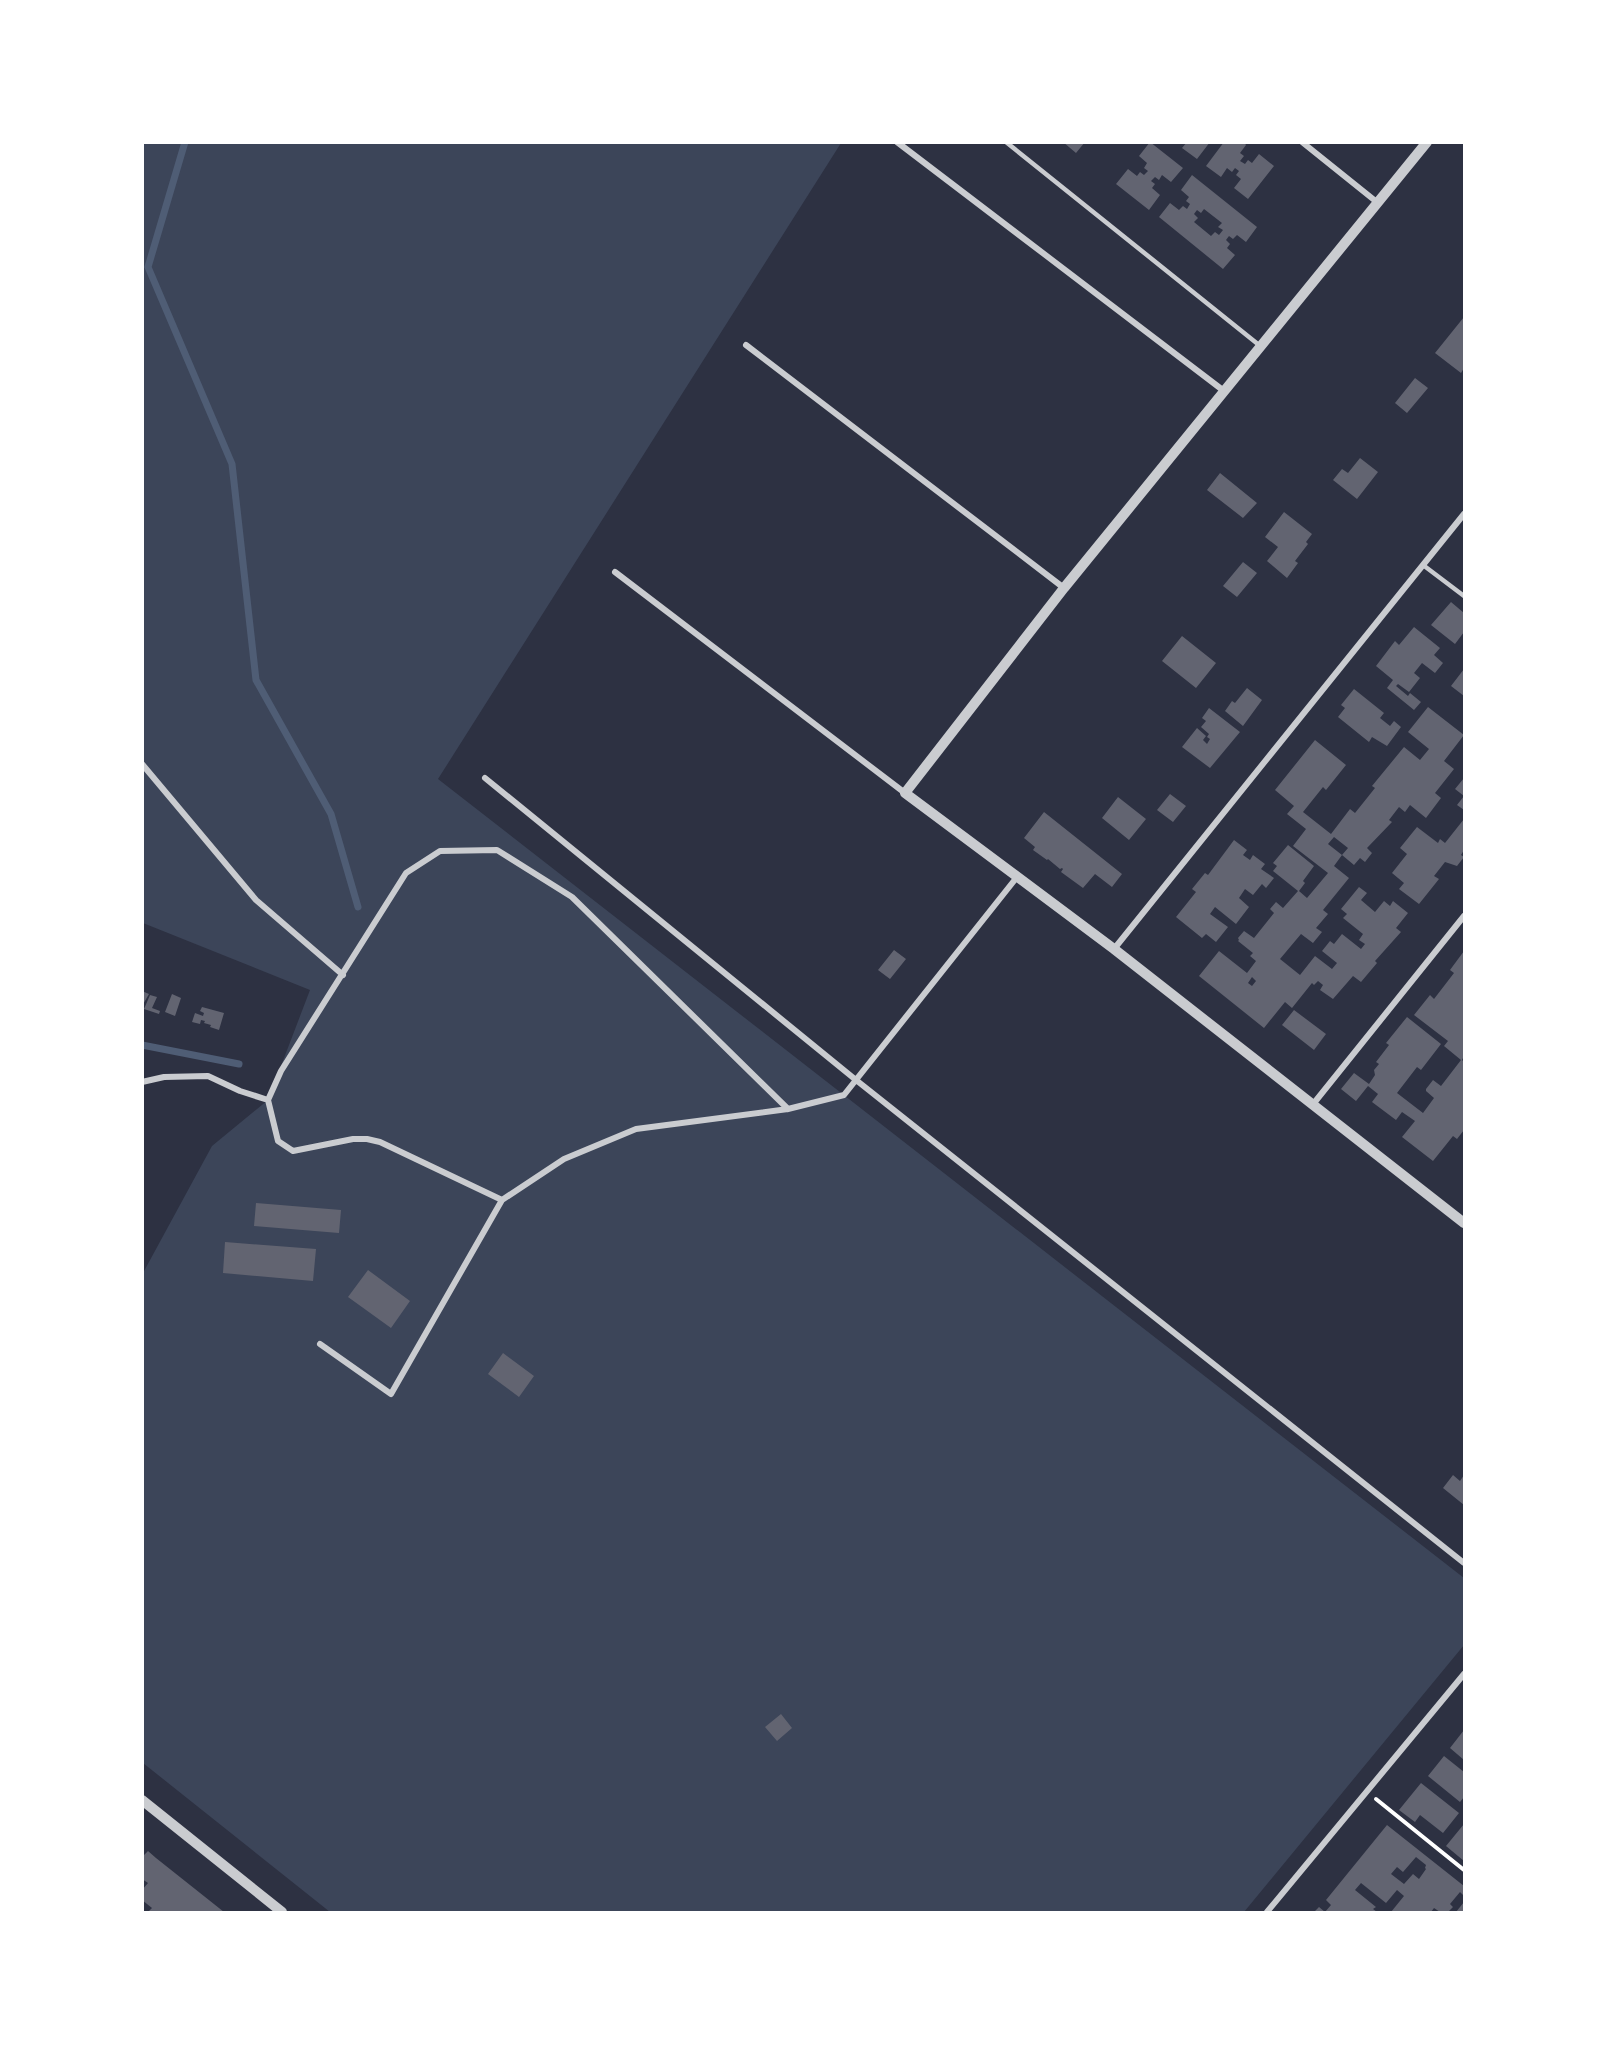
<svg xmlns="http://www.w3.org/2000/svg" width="1607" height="2055" font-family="'Titillium Web',sans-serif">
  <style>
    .green { fill: #3c4559 }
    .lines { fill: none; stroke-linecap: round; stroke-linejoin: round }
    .stream { stroke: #4f5d75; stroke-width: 7 }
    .building { fill: #626471; fill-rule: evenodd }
    .path { stroke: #fff; stroke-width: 4 }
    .service { stroke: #caccd0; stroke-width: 4.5 }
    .minor { stroke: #caccd0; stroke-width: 6 }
    .tertiary { stroke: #caccd0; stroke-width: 10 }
  </style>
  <rect width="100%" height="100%" fill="#2d3142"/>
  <!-- green -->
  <path class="green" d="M 142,143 L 841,143 L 438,779 L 1464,1578 L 1464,1645 L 1244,1912 L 330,1912 L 143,1763 L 143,1273 L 212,1146 L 268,1100 L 310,990 L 143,923 Z"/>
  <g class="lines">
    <!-- stream -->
    <path class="stream" d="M 185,142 L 148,267 L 232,464 L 256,680 L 331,814 L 358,907
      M 142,1045 L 239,1064"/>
  </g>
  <!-- building -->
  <path class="building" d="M 1063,142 L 1085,142 L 1076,153 Z
    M 1150,142 L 1183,168 L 1171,182 L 1162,175 L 1159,180 L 1155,177 L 1151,181 L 1155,184 L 1152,188 L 1160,195 L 1149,210 L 1116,184 L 1128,169 L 1137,176 L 1140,172 L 1144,175 L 1148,171 L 1144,168 L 1147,163 L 1139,156 Z
    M 1187,142 L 1210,142 L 1197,159 L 1182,148 Z
    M 1224,142 L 1244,142 L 1246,145 L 1240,153 L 1244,156 L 1240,161 L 1245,164 L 1248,160 L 1252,163 L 1259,154 L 1274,166 L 1248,199 L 1234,188 L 1241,179 L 1236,175 L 1239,171 L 1235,168 L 1232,172 L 1227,168 L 1221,177 L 1206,166 Z
    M 1192,175 L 1257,227 L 1246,242 L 1237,235 L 1233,239 L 1229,236 L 1226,240 L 1230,244 L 1227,248 L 1235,255 L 1223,269 L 1159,217 L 1170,203 L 1179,210 L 1183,206 L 1187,209 L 1190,204 L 1186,201 L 1189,197 L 1181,190 ZM 1204,209 L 1222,223 L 1218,227 L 1223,230 L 1219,235 L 1215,232 L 1211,236 L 1194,222 L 1198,218 L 1194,214 L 1197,210 L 1201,213 Z
    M 1464,317 L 1464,368 L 1461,373 L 1435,353 Z
    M 1415,378 L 1428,388 L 1407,413 L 1395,403 Z
    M 1360,458 L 1378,472 L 1357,499 L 1333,480 L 1342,469 L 1348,473 Z
    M 1220,473 L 1257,503 L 1243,518 L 1207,490 Z
    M 1284,512 L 1312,534 L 1306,542 L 1308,544 L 1295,561 L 1298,563 L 1287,578 L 1267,561 L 1278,547 L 1265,537 Z
    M 1243,562 L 1257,573 L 1237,597 L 1223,586 Z
    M 1451,602 L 1464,613 L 1464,632 L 1455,644 L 1431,625 Z
    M 1414,627 L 1440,648 L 1434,655 L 1443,663 L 1435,673 L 1422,663 L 1414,673 L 1420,678 L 1409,692 L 1398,684 L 1396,686 L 1408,696 L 1410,693 L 1421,702 L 1414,710 L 1387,688 L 1393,680 L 1376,666 L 1395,641 L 1399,645 Z
    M 1182,636 L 1216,663 L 1196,688 L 1162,661 Z
    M 1464,669 L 1464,696 L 1451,686 Z
    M 1247,688 L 1262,700 L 1243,726 L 1225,711 L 1232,701 L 1235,703 Z
    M 1354,689 L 1384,713 L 1380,718 L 1390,726 L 1394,721 L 1401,727 L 1387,746 L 1372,737 L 1369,742 L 1338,717 L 1345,708 L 1341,705 Z
    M 1428,707 L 1464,735 L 1444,761 L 1454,769 L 1435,793 L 1441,798 L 1426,818 L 1410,805 L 1405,812 L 1399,807 L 1389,820 L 1392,822 L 1367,848 L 1372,853 L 1365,862 L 1360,858 L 1354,865 L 1342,855 L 1348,848 L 1334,837 L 1328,844 L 1342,855 L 1334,866 L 1349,878 L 1323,910 L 1328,914 L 1316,928 L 1322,932 L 1313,943 L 1301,934 L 1280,959 L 1300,975 L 1315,956 L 1332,969 L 1337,963 L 1322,951 L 1330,941 L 1334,944 L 1342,934 L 1361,949 L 1365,944 L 1359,940 L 1363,934 L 1343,918 L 1347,914 L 1341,909 L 1359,887 L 1367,893 L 1361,900 L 1375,912 L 1384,901 L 1390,906 L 1393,901 L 1408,913 L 1396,928 L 1401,932 L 1375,961 L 1377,963 L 1361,982 L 1353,976 L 1333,999 L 1320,990 L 1323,985 L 1318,981 L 1314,985 L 1312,983 L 1292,1008 L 1285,1002 L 1264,1028 L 1199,976 L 1219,951 L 1247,973 L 1256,961 L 1250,956 L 1253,953 L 1238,941 L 1239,940 L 1238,938 L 1244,931 L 1254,938 L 1274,913 L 1270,909 L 1276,902 L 1283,908 L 1298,891 L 1273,871 L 1277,866 L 1273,863 L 1288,845 L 1314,866 L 1303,881 L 1305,883 L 1299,891 L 1307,898 L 1328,873 L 1293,846 L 1306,829 L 1287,814 L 1294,806 L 1275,790 L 1315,740 L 1346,765 L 1326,790 L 1323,787 L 1303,812 L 1331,834 L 1350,809 L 1355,813 L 1375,788 L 1372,786 L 1404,747 L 1420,760 L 1429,749 L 1408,732 ZM 1252,977 L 1256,981 L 1252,986 L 1248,983 Z
    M 1209,708 L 1240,732 L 1210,768 L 1182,747 L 1197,728 L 1206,736 L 1203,740 L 1207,744 L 1210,739 L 1207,737 L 1209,734 L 1201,727 L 1206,721 L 1202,718 Z
    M 1464,778 L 1464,810 L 1457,805 L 1464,796 L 1455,789 Z
    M 1170,794 L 1186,806 L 1173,822 L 1157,810 Z
    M 1118,797 L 1146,819 L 1129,840 L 1102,818 Z
    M 1044,812 L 1122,874 L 1112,887 L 1095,874 L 1083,888 L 1061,872 L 1063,869 L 1062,868 L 1060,869 L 1048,859 L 1047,860 L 1033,850 L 1035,847 L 1024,838 Z
    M 1464,819 L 1464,850 L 1461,855 L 1464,857 L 1457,866 L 1445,862 L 1434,876 L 1439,879 L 1419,904 L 1399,889 L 1404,883 L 1392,873 L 1407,854 L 1400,848 L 1417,827 L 1438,843 L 1440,839 L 1445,843 Z
    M 1234,840 L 1247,850 L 1243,855 L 1250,860 L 1253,855 L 1265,864 L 1261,869 L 1274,878 L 1266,888 L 1262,884 L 1253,895 L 1245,889 L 1239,898 L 1249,907 L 1236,924 L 1215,907 L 1210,914 L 1228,927 L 1216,942 L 1206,934 L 1202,938 L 1176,917 L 1196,892 L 1192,889 L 1205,873 L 1208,875 Z
    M 894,950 L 906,959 L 890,979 L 878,970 Z
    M 1464,951 L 1464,1056 L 1462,1060 L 1464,1062 L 1464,1130 L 1457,1139 L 1453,1136 L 1433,1161 L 1402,1137 L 1415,1121 L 1402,1112 L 1396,1120 L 1372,1102 L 1378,1094 L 1368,1086 L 1356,1101 L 1341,1089 L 1354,1073 L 1369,1084 L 1375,1075 L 1374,1070 L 1379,1064 L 1376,1062 L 1389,1045 L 1386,1043 L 1407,1017 L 1441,1044 L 1421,1070 L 1417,1067 L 1397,1093 L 1423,1113 L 1434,1098 L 1426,1091 L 1426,1089 L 1433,1080 L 1441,1086 L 1461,1060 L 1444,1046 L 1448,1041 L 1414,1015 L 1430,995 L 1434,999 L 1454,973 L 1450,970 Z
    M 142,991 L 149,994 L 142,1006 Z
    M 172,994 L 181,998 L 175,1016 L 165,1012 Z
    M 150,995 L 157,997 L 152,1008 L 160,1011 L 159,1014 L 144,1009 Z
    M 202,1007 L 224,1013 L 219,1030 L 210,1027 L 211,1025 L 204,1023 L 205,1021 L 201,1020 L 200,1024 L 192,1022 L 195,1013 L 203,1016 L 204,1013 L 200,1011 Z
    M 1294,1010 L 1326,1034 L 1314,1050 L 1282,1025 Z
    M 256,1203 L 341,1210 L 339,1233 L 254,1226 Z
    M 225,1242 L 316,1249 L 313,1281 L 223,1273 Z
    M 368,1270 L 410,1301 L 391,1328 L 348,1297 Z
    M 503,1353 L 534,1376 L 519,1397 L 488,1374 Z
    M 1453,1475 L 1460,1481 L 1464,1475 L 1464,1505 L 1443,1488 Z
    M 781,1714 L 792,1728 L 777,1741 L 765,1727 Z
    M 1464,1730 L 1464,1760 L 1450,1748 Z
    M 1444,1756 L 1464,1772 L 1464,1797 L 1460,1802 L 1428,1776 Z
    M 1421,1783 L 1459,1813 L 1443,1833 L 1420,1815 L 1415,1822 L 1399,1810 Z
    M 1464,1824 L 1464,1861 L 1446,1846 Z
    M 1387,1825 L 1464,1886 L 1464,1896 L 1460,1892 L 1450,1904 L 1453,1907 L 1448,1912 L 1440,1912 L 1434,1908 L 1431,1912 L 1391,1912 L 1404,1896 L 1397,1890 L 1386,1903 L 1361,1883 L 1355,1890 L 1376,1907 L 1373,1909 L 1377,1912 L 1314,1912 L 1319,1907 L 1325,1912 L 1331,1905 L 1326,1900 ZM 1416,1857 L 1426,1865 L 1425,1868 L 1426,1869 L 1419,1879 L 1413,1874 L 1404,1884 L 1391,1874 L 1397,1867 L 1403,1872 Z
    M 148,1851 L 156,1858 L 224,1912 L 148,1912 L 152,1908 L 142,1900 L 142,1890 L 148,1883 L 142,1879 L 142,1857 Z
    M 1464,1902 L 1464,1912 L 1456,1912 Z"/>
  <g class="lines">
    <!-- path -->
    <path class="path" d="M 1376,1799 L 1464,1870"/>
    <!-- service -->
    <path class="service" d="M 1006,142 L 1259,345
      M 1423,565 L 1464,596"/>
    <!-- minor -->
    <path class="minor" d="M 897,142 L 1224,391
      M 1302,142 L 1378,203
      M 746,345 L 1064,588
      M 615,572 L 905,793
      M 142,764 L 256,900 L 343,975
      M 485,778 L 856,1080 L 1464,1563
      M 1114,949 L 1464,514
      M 142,1082 L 164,1077 L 208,1076 L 240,1091 L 268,1100
      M 1314,1103 L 1464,916
      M 502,1200 L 380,1142 L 367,1139 L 353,1139 L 293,1151 L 278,1141 L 268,1100 L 281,1071 L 406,873 L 440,851 L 497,850 L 572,897 L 788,1109
      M 320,1344 L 391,1394 L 502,1200 L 564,1159 L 636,1129 L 788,1109 L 844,1095 L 1017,877
      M 1267,1912 L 1464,1674"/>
    <!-- tertiary -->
    <path class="tertiary" d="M 1427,142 L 1064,588 L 905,793 L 1114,949 L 1464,1223
      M 142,1800 L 282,1912"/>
  </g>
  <!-- border -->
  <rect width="1607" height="2055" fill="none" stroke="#ffffff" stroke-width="288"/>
</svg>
